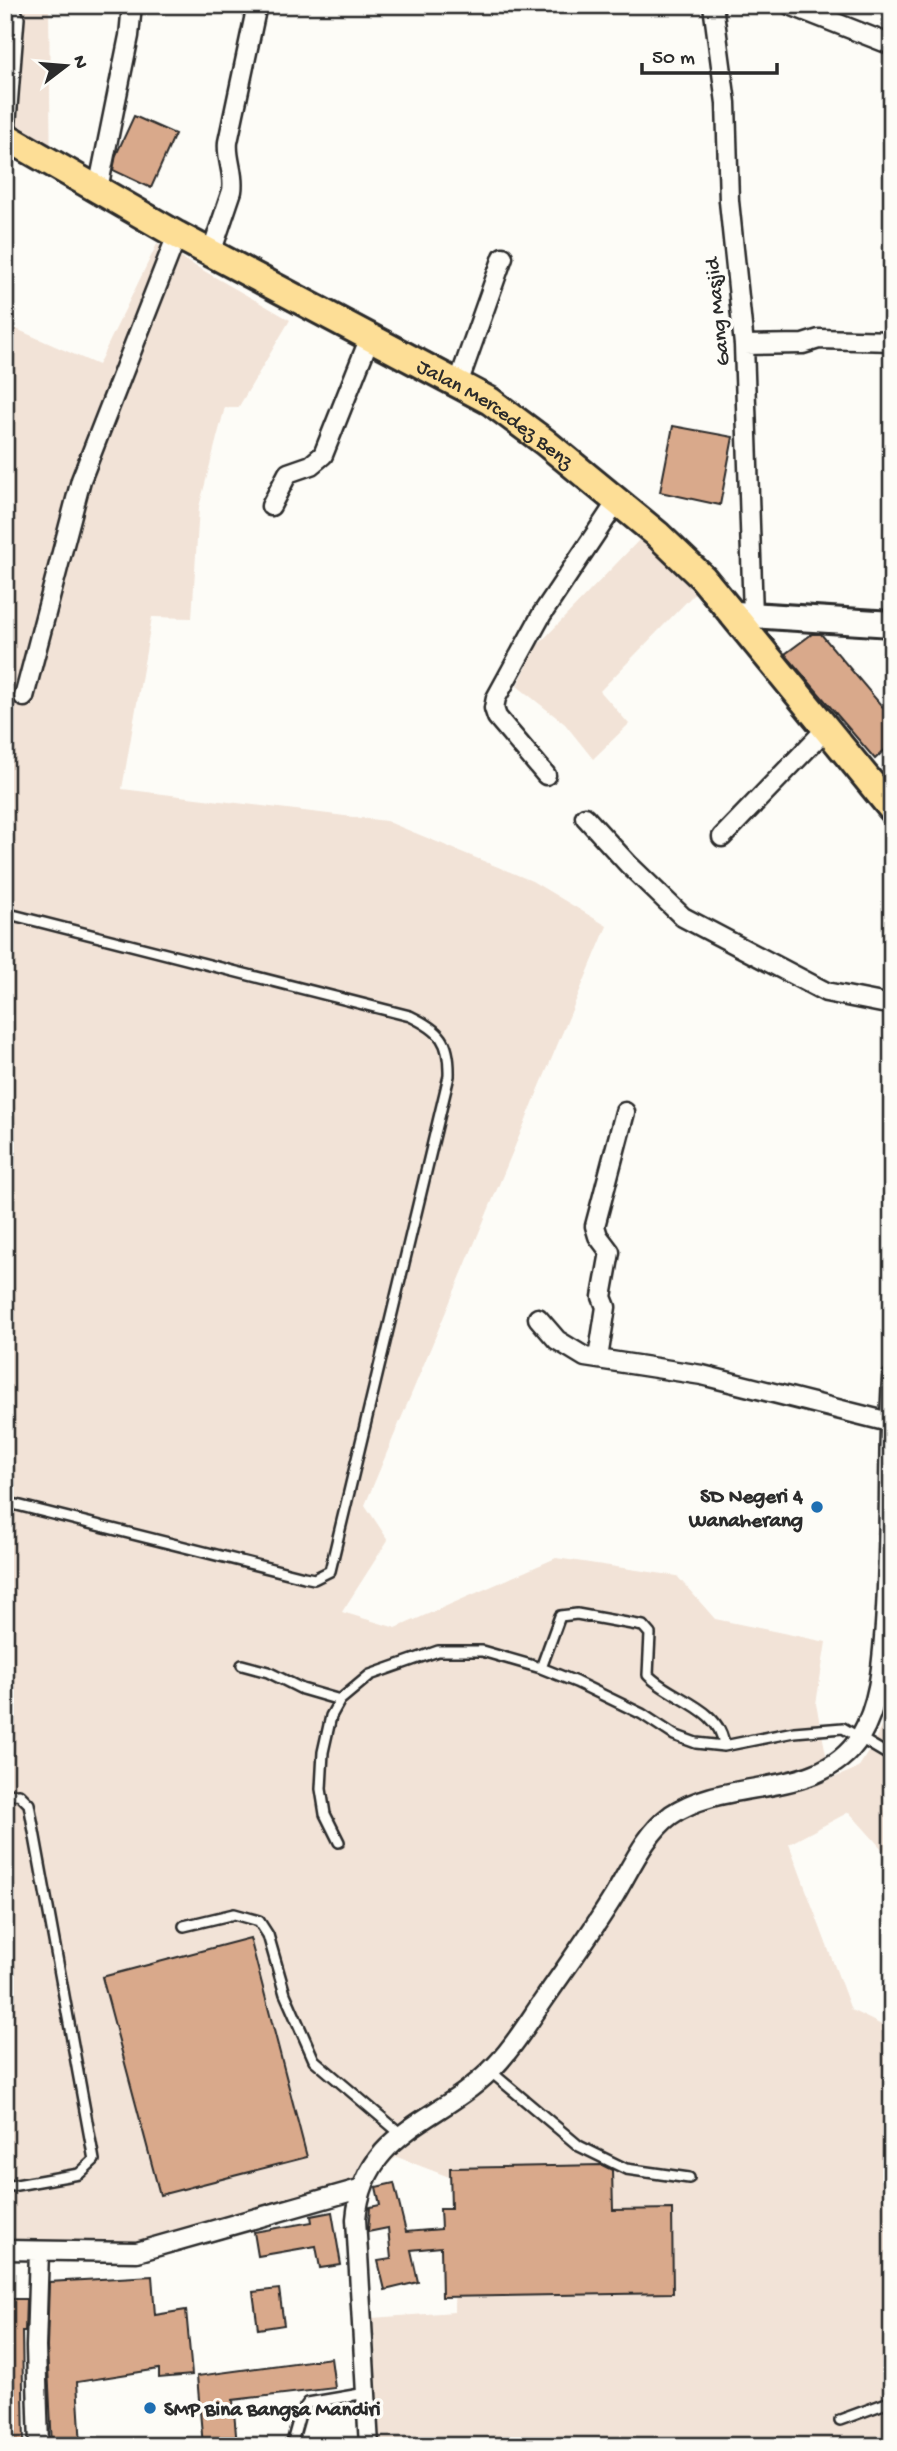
<svg xmlns="http://www.w3.org/2000/svg" width="897" height="2451" font-family="'Gochi Hand',sans-serif">
  <style>
    .built { fill: #f2e3d7 }
    .building { fill: #d9a98b; stroke: #2b2b2b; stroke-width: 2 }
    .lines { fill: none; stroke-linecap: round; stroke-linejoin: round }
    .lane-casing { stroke: #2b2b2b; stroke-width: 14 }
    .street-casing { stroke: #2b2b2b; stroke-width: 23 }
    .secondary-casing { stroke: #2b2b2b; stroke-width: 30 }
    .primary-casing { stroke: #2b2b2b; stroke-width: 32 }
    .lane { stroke: #fdfcf7; stroke-width: 9 }
    .street { stroke: #fdfcf7; stroke-width: 18 }
    .secondary { stroke: #fdfcf7; stroke-width: 24 }
    .primary { stroke: #fdde96; stroke-width: 26 }
    .poi-dot { fill: #1f6fb2; stroke: #fdfcf7; stroke-width: 2.5 }
    .labels { text-anchor: middle; stroke-width: 7; stroke-linejoin: round; paint-order: stroke }
    .street-label { font-size: 21px; fill: #2b2b2b; stroke: #fdfcf7 }
    .poi-label { font-size: 21px; font-weight: bold; fill: #2b2b2b; stroke: #fdfcf7; text-anchor: end }
  </style>
  <rect width="100%" height="100%" fill="#fdfcf7"/>
  <filter id="ink" filterUnits="userSpaceOnUse"><feTurbulence type="fractalNoise" baseFrequency=".0143" numOctaves="2"/><feDisplacementMap in="SourceGraphic" scale="14" xChannelSelector="R" yChannelSelector="G"/><feConvolveMatrix kernelMatrix="1 2 1 2 8 2 1 2 1" color-interpolation-filters="sRGB"/></filter>
  <g filter="url(#ink)">
    <!-- built -->
    <path class="built" d="M 5,5 L 49,5 L 51,178 L 5,152 Z
      M 157,244 L 290,320 L 238,408 L 225,407 L 199,507 L 192,618 L 152,617 L 122,789 L 386,821 L 532,881 L 607,926 L 365,1505 L 388,1540 L 342,1612 L 396,1628 L 556,1558 L 677,1576 L 715,1619 L 826,1642 L 816,1704 L 831,1779 L 858,1768 L 875,1741 L 892,1698 L 892,1860 L 849,1812 L 789,1844 L 851,2010 L 892,2030 L 892,2446 L 363,2446 L 358,2319 L 454,2312 L 457,2180 L 397,2157 L 354,2188 L 153,2250 L 5,2247 L 5,324 L 98,365 Z
      M 641,538 L 695,593 L 600,691 L 629,724 L 593,759 L 565,724 L 517,686 L 537,646 Z"/>
    <!-- building -->
    <path class="building" d="M 134,116 L 175,134 L 151,188 L 113,170 L 116,155 Z
      M 673,426 L 733,437 L 720,505 L 660,492 Z
      M 812,634 L 821,634 L 892,718 L 892,743 L 875,759 L 785,654 Z
      M 250,1938 L 307,2157 L 160,2195 L 102,1977 Z
      M 602,2165 L 612,2170 L 613,2210 L 672,2209 L 673,2293 L 442,2297 L 441,2247 L 411,2250 L 418,2282 L 385,2290 L 378,2261 L 391,2259 L 388,2228 L 368,2232 L 370,2207 L 380,2205 L 376,2187 L 394,2183 L 406,2232 L 441,2229 L 440,2209 L 451,2209 L 450,2168 Z
      M 332,2212 L 341,2265 L 320,2268 L 316,2246 L 258,2256 L 254,2232 L 312,2222 L 311,2216 Z
      M 152,2276 L 155,2315 L 186,2310 L 192,2375 L 159,2378 L 159,2369 L 77,2382 L 81,2446 L 52,2446 L 47,2347 L 49,2282 Z
      M 279,2289 L 284,2325 L 258,2329 L 253,2292 Z
      M 5,2299 L 26,2299 L 25,2331 L 22,2331 L 24,2446 L 7,2446 L 6,2410 L 10,2410 L 5,2375 L 9,2374 Z
      M 331,2358 L 335,2388 L 233,2400 L 237,2446 L 203,2446 L 197,2376 Z"/>
    <g class="lines">
      <!-- lane casing -->
      <g class="lane-casing">
        <path id="lane" d="M 5,7 L 16,11 L 19,18 L 10,133
          M 5,913 L 410,1016 C 441,1031 450,1041 449,1076 L 330,1571 L 314,1579 L 304,1577 L 5,1502
          M 242,1665 L 268,1672 L 302,1689 L 340,1700
          M 541,1668 L 560,1616 L 577,1614 L 643,1626 L 650,1634 L 648,1675 C 670,1699 721,1707 724,1746
          M 5,1795 L 19,1794 L 29,1804 L 94,2160 L 79,2174 L 5,2187
          M 339,1842 L 325,1814 L 321,1789 L 323,1752 L 331,1716 L 340,1700 L 370,1675 L 438,1651 L 482,1651 L 541,1668 L 576,1682 L 642,1714 L 674,1735 L 696,1743 L 724,1746 L 794,1732 L 843,1728 L 892,1757
          M 184,1926 L 234,1914 L 259,1921 L 268,1935 L 285,1994 L 314,2060 L 401,2134
          M 490,2071 L 579,2146 L 626,2169 L 689,2178
          M 840,2420 L 892,2401
          M 291,2446 L 300,2414 L 308,2403 L 366,2393"/>
      </g>
      <!-- street casing -->
      <g class="street-casing">
        <path id="street" d="M 713,5 L 726,103 L 729,201 L 744,345 L 753,615
          M 790,5 L 892,45
          M 98,189 L 129,36 L 132,5
          M 211,253 L 232,191 C 235,174 226,159 228,142 L 257,5
          M 744,345 L 803,344 L 819,339 L 892,341
          M 458,384 L 503,257
          M 271,506 L 288,473 L 311,465 L 323,455 L 370,337
          M 24,697 L 81,480 L 177,235
          M 546,775 L 497,717 L 494,708 L 496,698 L 542,614 L 618,500
          M 585,817 L 628,864 L 683,917 L 826,992 L 892,1005
          M 722,837 L 826,729
          M 538,1318 L 557,1340 L 585,1357 L 702,1375 L 889,1422
          M 598,1358 L 606,1307 L 602,1297 L 610,1252 L 598,1236 L 595,1226 L 625,1112
          M 5,2250 L 137,2252 L 359,2189
          M 39,2446 L 36,2347 L 39,2251
          M 369,2446 L 356,2219 C 364,2131 437,2123 490,2071 C 511,2051 527,2024 543,2001 C 567,1966 592,1932 614,1896 C 630,1870 645,1834 671,1815 C 727,1776 820,1801 860,1737 C 880,1703 882,1663 885,1625 C 891,1542 887,1460 892,1377"/>
      </g>
      <!-- secondary casing -->
      <g class="secondary-casing">
        <path id="secondary" d="M 736,614 L 892,624"/>
      </g>
      <!-- primary casing -->
      <g class="primary-casing">
        <g id="primary">
          <path id="s1" d="M 5,136 L 177,235 L 490,401 L 545,442 L 657,534 L 703,578 L 892,809"/>
        </g>
      </g>
      <!-- lane -->
      <use href="#lane" class="lane"/>
      <!-- street -->
      <use href="#street" class="street"/>
      <!-- secondary -->
      <use href="#secondary" class="secondary"/>
      <!-- primary -->
      <use href="#primary" class="primary"/>
    </g>
  </g>
  <!-- markers -->
  <g class="poi-dot">
    <circle cx="817" cy="1507" r="7"/>
    <circle cx="150" cy="2408" r="7"/>
  </g>
  <g class="labels">
    <!-- street labels -->
    <g class="street-label">
      <text transform="translate(716 312) rotate(-96)" y="7">Gang Masjid</text>
      <text dy="7" stroke="none"><textPath href="#s1" startOffset="564">Jalan Mercedez Benz</textPath></text>
    </g>
    <!-- poi labels -->
    <g class="poi-label">
      <text x="803" y="1502">SD Negeri 4<tspan x="803" dy="24">Wanaherang</tspan></text>
      <text x="164" y="2415" text-anchor="start">SMP Bina Bangsa Mandiri</text>
    </g>
  </g>
  <!-- margin -->
  <rect width="897" height="2451" fill="none" stroke="#fdfcf7" stroke-width="28"/>
  <rect x="14" y="14" width="869" height="2423" fill="none" stroke="#2b2b2b" stroke-width="2.5" filter="url(#ink)"/>
  <!-- north arrow -->
  <g transform="translate(66 66) rotate(74)" stroke="#fdfcf7" stroke-width="5" paint-order="stroke">
  <path d="M0-5L12 26L0 18L-12 26Z" fill="#2b2b2b"/>
  <text y="-10" font-size="19" font-weight="bold" text-anchor="middle" fill="#2b2b2b">N</text>
  </g>
  <!-- scale -->
  <path d="M642 63v10h135v-10" fill="none" stroke="#2b2b2b" stroke-width="3.5"/>
  <text x="652" y="63" font-size="21" fill="#2b2b2b" stroke="#fdfcf7" stroke-width="5" paint-order="stroke">50 m</text>
</svg>
